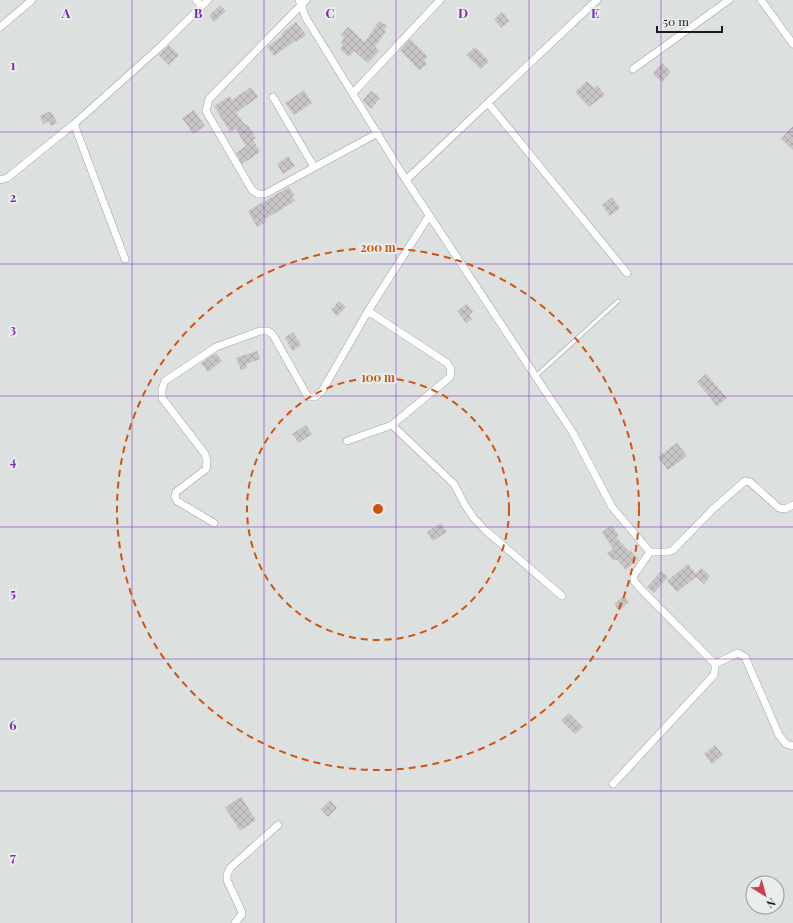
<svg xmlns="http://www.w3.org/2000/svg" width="793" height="923" font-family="'Playfair Display',serif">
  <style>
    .building { fill: url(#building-cross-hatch) }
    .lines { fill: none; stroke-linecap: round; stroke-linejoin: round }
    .lane-casing { stroke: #9da19f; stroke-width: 4.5 }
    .street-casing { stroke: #9da19f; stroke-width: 8 }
    .lane { stroke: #fff; stroke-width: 3.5 }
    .street { stroke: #fff; stroke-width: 7 }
    .grid { fill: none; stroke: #7b2cbf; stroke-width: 1; stroke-opacity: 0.55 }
    .ring { fill: none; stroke: #d3530d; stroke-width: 2; stroke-dasharray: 7 5 }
    .grid-label { font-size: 13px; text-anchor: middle; font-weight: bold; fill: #7b2cbf; stroke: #e9edeb; stroke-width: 4; stroke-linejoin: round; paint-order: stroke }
    .centre { fill: #d3530d; stroke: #e9edeb; stroke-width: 2 }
    .ring-label { font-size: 12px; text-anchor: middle; font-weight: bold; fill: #d3530d; stroke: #e9edeb; stroke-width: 4; stroke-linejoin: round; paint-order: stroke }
  </style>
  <defs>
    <pattern id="building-cross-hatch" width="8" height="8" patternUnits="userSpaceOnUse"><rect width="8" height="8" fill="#c9c5c5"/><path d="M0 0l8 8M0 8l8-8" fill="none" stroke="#aca9a9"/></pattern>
  </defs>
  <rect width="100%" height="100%" fill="#dce0de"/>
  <!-- building -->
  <path class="building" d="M 220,5 L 226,11 L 214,22 L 209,16 Z
    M 502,12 L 509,21 L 501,28 L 494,19 Z
    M 379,21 L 387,26 L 384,30 L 386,31 L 375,47 L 379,51 L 368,63 L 354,51 L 349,57 L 340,49 L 343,45 L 341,43 L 344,38 L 341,35 L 348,27 L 365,42 Z
    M 296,22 L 306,35 L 296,42 L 295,41 L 274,56 L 267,47 L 283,35 L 282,33 Z
    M 410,39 L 428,57 L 424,60 L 427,64 L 419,70 L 400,50 Z
    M 169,45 L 179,55 L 169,65 L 159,55 Z
    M 475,47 L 489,61 L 481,69 L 466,55 Z
    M 662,63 L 671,72 L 662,82 L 653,74 Z
    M 587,81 L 594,88 L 597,85 L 605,95 L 589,107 L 575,92 Z
    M 251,87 L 258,97 L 236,113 L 245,125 L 247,124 L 256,138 L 253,140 L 260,152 L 242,164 L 236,153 L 246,146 L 236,129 L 230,132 L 214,106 L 230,96 L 232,100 Z
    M 304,90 L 312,103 L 294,115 L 285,103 Z
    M 371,91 L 380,98 L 371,109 L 363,100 Z
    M 194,110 L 205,126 L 193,134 L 182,118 Z
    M 51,111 L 57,123 L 51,126 L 49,121 L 43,124 L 40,116 Z
    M 793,126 L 793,150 L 781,139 Z
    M 288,156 L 295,166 L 283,174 L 277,164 Z
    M 289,187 L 294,195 L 292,196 L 295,201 L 265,219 L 266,222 L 257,227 L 248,211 Z
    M 612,197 L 620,208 L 610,216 L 602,205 Z
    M 339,301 L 346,307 L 337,316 L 331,310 Z
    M 467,304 L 473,312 L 469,315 L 472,319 L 466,323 L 457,311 Z
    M 293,332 L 301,345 L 293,351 L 285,338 Z
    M 257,351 L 260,359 L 246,364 L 247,368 L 241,370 L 236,358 Z
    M 216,353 L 222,361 L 208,372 L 201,363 Z
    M 706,374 L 727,398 L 717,406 L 697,382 Z
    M 306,425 L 312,434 L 299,443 L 292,434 Z
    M 677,443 L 687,456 L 668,470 L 658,457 Z
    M 441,523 L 447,532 L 433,541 L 427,532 Z
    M 612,525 L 619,536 L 616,537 L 629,551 L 630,550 L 638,559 L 626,570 L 616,559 L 614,561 L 607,553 L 613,549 L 602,532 Z
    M 688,564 L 696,574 L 701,568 L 710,576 L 704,584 L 696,577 L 677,592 L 667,581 Z
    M 661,571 L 668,577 L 654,593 L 647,587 Z
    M 624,596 L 629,602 L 619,611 L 614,604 Z
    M 569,713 L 583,727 L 575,734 L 561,720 Z
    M 715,745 L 723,755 L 712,764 L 704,754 Z
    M 241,797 L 256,820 L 240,831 L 225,807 Z
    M 330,800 L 337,808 L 328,817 L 321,809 Z"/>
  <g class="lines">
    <!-- lane casing -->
    <g class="lane-casing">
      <path id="lane" d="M 536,376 L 618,301"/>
    </g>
    <!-- street casing -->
    <g class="street-casing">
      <path id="street" d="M 196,0 L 202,6
        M 299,0 L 306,18 L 406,180 L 573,433 L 612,507 L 650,552 L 634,575 L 634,581 L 638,586 L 715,664 L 738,653 L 745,657 L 779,735 L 786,744 L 793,746
        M 306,0 L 209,99 L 206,111 L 252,190 L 258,194 L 265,194 L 378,133
        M 761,0 L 793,44
        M 0,27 L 32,0
        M 633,69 L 729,0
        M 353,93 L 440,0
        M 273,97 L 314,167
        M 488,103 L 627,273
        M 74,124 L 125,259
        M 0,180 L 7,178 L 74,124 L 161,46 L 208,0
        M 406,180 L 597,0
        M 392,425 L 454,484 L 465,505 L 473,517 L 485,530 L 562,596
        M 347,441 L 392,425 L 450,377 L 451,369 L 447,363 L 368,311
        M 214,523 L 177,501 L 175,497 L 176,492 L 206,469 L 207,461 L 205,454 L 162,398 L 162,389 L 165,381 L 216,347 L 260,331 L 268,331 L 273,335 L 308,397 L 315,397 L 322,391 L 368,311 L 429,216
        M 650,552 L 668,552 L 673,550 L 713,509 L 745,481 L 750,482 L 779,508 L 785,509 L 793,505
        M 613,784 L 714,675 L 715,669 L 715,664
        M 235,923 L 242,914 L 241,910 L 227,880 L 227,875 L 230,868 L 278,825"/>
    </g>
    <!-- lane -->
    <use href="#lane" class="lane"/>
    <!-- street -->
    <use href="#street" class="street"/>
  </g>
  <!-- grid -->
  <path class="grid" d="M 132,0 L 132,923M 264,0 L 264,923M 396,0 L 396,923M 529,0 L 529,923M 661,0 L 661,923M 0,132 L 793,132M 0,264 L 793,264M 0,396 L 793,396M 0,527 L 793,527M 0,659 L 793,659M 0,791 L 793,791"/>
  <!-- distance rings -->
  <g class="ring">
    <circle cx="378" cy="509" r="131"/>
    <circle cx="378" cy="509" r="261"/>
  </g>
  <g class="grid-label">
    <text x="66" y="18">A</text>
    <text x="198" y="18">B</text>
    <text x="330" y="18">C</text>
    <text x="463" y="18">D</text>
    <text x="595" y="18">E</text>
    <text x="13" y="70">1</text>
    <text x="13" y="202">2</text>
    <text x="13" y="334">3</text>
    <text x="13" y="466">4</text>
    <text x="13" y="598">5</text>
    <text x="13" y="730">6</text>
    <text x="13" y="862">7</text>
  </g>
  <circle cx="378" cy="509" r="6" class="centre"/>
  <g class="ring-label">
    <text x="378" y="252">200 m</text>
    <text x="378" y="382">100 m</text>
  </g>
  <!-- north arrow -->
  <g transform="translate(765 895) rotate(143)"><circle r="19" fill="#e9edeb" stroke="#969997"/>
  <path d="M0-3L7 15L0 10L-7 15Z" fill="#ce3e54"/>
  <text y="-6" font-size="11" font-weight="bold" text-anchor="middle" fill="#191a1a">N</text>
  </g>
  <!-- scale -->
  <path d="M657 26v6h65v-6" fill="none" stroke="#191a1a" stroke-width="2"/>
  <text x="663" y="26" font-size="12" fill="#191a1a" stroke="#e9edeb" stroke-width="3" paint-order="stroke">50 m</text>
</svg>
